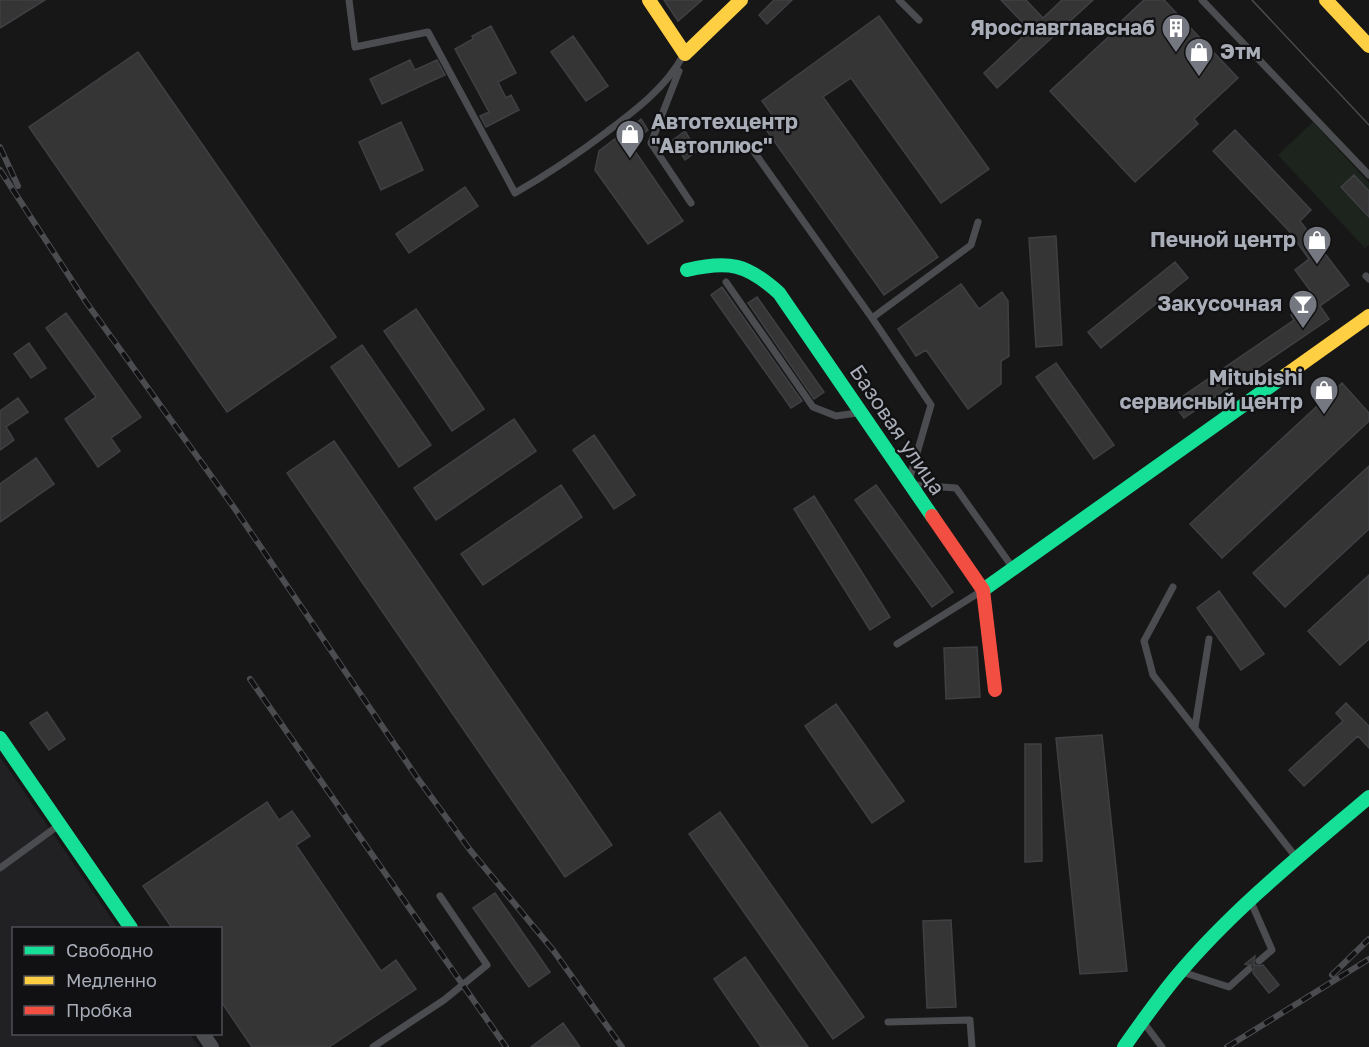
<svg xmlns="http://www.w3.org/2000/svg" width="1369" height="1047" font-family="'Golos Text',sans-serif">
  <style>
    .built { fill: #212123 }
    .green { fill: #1d241e }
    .building { fill: #353536; stroke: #3f4043; stroke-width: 1.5 }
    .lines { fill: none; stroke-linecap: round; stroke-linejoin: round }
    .lane { stroke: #4b4c50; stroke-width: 7 }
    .street { stroke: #4b4c50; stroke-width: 14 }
    .fast { stroke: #16e098; stroke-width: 14 }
    .slow { stroke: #ffcf43; stroke-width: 14 }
    .jam { stroke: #f24e42; stroke-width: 14 }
    .tram { stroke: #4b4c4f; stroke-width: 1.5 }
    .rail-casing { stroke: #4b4c4f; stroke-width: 6 }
    .rail { stroke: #111113; stroke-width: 4; stroke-dasharray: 11; stroke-linecap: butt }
    .labels { text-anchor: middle; stroke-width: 4.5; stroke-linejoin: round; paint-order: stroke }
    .poi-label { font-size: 21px; font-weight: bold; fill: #a8adb8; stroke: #111113; text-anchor: end }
    .street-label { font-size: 21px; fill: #a8adb8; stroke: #111113 }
  </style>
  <rect width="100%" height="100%" fill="#171717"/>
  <!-- built -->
  <path class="built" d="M 0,757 L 118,928 L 14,928 L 14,1034 L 190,1034 L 199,1047 L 0,1047 Z"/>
  <!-- green -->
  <path class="green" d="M 1313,122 L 1369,183 L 1369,245 L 1365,248 L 1278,155 Z"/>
  <!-- building -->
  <path class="building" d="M 0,0 L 45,0 L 0,28 Z
    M 664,0 L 702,0 L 678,21 Z
    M 774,0 L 792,0 L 767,24 L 759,15 Z
    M 1001,0 L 1026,0 L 1043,18 L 1062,0 L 1093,0 L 997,88 L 984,73 L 1030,30 Z
    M 1144,0 L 1164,0 L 1238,78 L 1194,119 L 1198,124 L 1135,182 L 1050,91 L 1116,30 L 1114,28 Z
    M 879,16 L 989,169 L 941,203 L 851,78 L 823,97 L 938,257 L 884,295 L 764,127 L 775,119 L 762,101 Z
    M 491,26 L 516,73 L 498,82 L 506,98 L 511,95 L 519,110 L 486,127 L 480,116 L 489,112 L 455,49 L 473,39 L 472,36 Z
    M 573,36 L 608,86 L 586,101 L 551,52 Z
    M 138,52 L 336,337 L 227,412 L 29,127 Z
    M 410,60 L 415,70 L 437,60 L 445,75 L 382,104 L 370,79 Z
    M 641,119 L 648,130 L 630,144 L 683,221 L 648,244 L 595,170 L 599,151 Z
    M 401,122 L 423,170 L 381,190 L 359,142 Z
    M 1235,130 L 1311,210 L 1300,221 L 1349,285 L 1320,306 L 1329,319 L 1184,418 L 1173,403 L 1294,320 L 1291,315 L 1315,297 L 1295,270 L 1309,259 L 1289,231 L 1213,151 Z
    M 685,131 L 697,151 L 685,160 L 673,140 Z
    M 1354,175 L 1369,191 L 1369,217 L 1341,187 Z
    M 465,187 L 478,206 L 409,253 L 396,234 Z
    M 1056,236 L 1062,345 L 1036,347 L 1029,238 Z
    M 1175,262 L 1188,278 L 1101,348 L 1088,332 Z
    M 961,284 L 979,309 L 1002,292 L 1008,301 L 1009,356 L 1001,361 L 1001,384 L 968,409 L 926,350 L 916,356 L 898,329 Z
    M 722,287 L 802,401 L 791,408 L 711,295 Z
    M 757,297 L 824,392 L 814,399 L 748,303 Z
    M 416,309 L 484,409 L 452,431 L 384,331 Z
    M 66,313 L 141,417 L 111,438 L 120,451 L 98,467 L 65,419 L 96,397 L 46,328 Z
    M 29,343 L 46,368 L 31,378 L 14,354 Z
    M 362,345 L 431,445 L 399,467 L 331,367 Z
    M 1056,363 L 1114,445 L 1094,459 L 1036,377 Z
    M 1342,383 L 1369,413 L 1369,421 L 1222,558 L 1190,524 Z
    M 18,398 L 28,412 L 6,427 L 14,440 L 0,450 L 0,411 Z
    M 514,419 L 536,451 L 436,520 L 414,488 Z
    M 594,435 L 635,495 L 614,509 L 573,450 Z
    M 334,441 L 612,845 L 565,877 L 287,473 Z
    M 36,458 L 54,484 L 0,522 L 0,484 Z
    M 1369,466 L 1369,529 L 1285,607 L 1253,573 Z
    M 561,485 L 582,517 L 483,585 L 461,554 Z
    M 876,485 L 953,592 L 932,607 L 855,500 Z
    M 814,496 L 890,617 L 870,630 L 794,509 Z
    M 1369,575 L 1369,639 L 1340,665 L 1308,631 Z
    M 1219,591 L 1264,654 L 1241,670 L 1197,608 Z
    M 977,647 L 980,697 L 946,699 L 944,648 Z
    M 1346,703 L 1369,726 L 1369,748 L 1358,736 L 1304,786 L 1289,770 L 1343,721 L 1336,713 Z
    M 836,704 L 904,801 L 872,823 L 805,726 Z
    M 47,712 L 65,739 L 49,750 L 30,723 Z
    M 1102,735 L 1127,971 L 1080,974 L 1056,738 Z
    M 1025,744 L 1041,744 L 1042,861 L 1025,862 Z
    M 267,802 L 279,820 L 292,811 L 310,836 L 296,845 L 381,971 L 396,960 L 416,989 L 329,1047 L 252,1047 L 220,1000 L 220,928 L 172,928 L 143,886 Z
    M 720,812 L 864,1017 L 833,1039 L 689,834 Z
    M 495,893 L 550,972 L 529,987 L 473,908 Z
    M 951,920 L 956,1007 L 927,1008 L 923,921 Z
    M 1255,956 L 1254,964 L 1258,966 L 1263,965 L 1279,985 L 1269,993 L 1253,973 L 1254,966 L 1245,964 Z
    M 745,957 L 808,1047 L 761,1047 L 714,979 Z
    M 563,1023 L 580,1047 L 531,1047 Z"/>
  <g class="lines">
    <!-- lane -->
    <path class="lane" d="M 349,0 L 355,47 L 428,32 L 515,193 C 548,174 578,154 608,131 C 637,109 665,88 683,56
      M 899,0 L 919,20
      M 1202,0 L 1369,175
      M 679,71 L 651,143 L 691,203
      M 752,149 L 872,318 L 931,405 L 910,477
      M 1366,276 L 1369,279
      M 726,282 L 813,407 L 836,416 L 857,413
      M 872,318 L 971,245 L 978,222
      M 915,485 L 956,488 L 1013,568
      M 1173,587 L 1144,641 L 1153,675 L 1295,856
      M 897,644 L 980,592
      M 1195,727 L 1209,639
      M 0,868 L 59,825
      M 1251,902 L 1272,950 L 1259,961
      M 1182,972 L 1229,987 L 1249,969
      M 888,1022 L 970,1020 L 972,1047
      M 1144,1023 L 1162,1047
      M 373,1047 L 444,1000 L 487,965 L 440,896"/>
    <!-- street -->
    <path class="street" d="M 203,1034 L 212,1047"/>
    <!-- fast -->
    <path class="fast" d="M 687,270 C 729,260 747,264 779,293 L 932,516
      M 983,590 L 1286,375
      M 0,738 L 131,928
      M 1124,1047 C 1141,1023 1157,1000 1176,977 C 1232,910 1302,854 1369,797"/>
    <!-- slow -->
    <path class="slow" d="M 649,0 L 685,54 L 741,0
      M 1326,0 L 1369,46
      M 1286,375 L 1369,316"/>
    <!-- jam -->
    <path class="jam" d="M 932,516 L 983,590 L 995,690"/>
    <!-- tram -->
    <path class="tram" d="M 1252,0 L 1369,125"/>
    <!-- rail casing -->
    <g class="rail-casing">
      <path id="rail" d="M 0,147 L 18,186
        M 0,170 L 86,302 L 235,509 L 416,776 L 470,850 L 553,950 L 622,1047
        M 250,679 L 506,1047
        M 1332,975 L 1369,939
        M 1227,1047 L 1369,959"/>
    </g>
    <!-- rail -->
    <use href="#rail" class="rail"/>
  </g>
  <!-- icons -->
  <defs>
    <g id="building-pin" transform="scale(1.5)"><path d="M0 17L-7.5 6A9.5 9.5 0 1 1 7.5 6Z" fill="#757880" stroke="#111113"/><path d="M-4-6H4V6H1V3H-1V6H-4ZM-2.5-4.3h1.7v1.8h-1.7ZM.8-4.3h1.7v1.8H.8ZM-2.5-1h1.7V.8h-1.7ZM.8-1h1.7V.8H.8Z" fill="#fff"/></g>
    <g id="shop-pin" transform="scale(1.5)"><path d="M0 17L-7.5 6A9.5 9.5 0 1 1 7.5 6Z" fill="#757880" stroke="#111113"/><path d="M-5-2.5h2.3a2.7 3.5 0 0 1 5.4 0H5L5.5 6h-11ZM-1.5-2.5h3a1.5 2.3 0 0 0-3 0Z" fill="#fff"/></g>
    <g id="bar-pin" transform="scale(1.5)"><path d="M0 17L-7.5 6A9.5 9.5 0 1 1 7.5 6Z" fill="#757880" stroke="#111113"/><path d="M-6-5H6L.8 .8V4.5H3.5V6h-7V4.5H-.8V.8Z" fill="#fff"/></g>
  </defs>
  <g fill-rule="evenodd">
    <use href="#building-pin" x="1176" y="28"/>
    <use href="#shop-pin" x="1199" y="52"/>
    <use href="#shop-pin" x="630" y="134"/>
    <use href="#shop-pin" x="1317" y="240"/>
    <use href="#bar-pin" x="1303" y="304"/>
    <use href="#shop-pin" x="1324" y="390"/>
  </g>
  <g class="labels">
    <!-- poi labels -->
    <g class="poi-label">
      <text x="1155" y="35">Ярославглавснаб</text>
      <text x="1220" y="59" text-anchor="start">Этм</text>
      <text x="651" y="129" text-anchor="start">Автотехцентр<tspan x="651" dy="24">"Автоплюс"</tspan></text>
      <text x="1296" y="247">Печной центр</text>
      <text x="1282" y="311">Закусочная</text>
      <text x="1303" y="385">Mitubishi<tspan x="1303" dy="24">сервисный центр</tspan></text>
    </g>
    <!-- street labels -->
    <g class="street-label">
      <text transform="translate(897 430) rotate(56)" y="7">Базовая улица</text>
    </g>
  </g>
  <!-- legend -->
  <rect x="12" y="927" width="210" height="108" fill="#111113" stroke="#4d4f55" stroke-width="1.5"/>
  <rect x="24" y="946" width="30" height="9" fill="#16e098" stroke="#4d4f55" stroke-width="1.5"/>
  <text x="66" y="957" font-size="18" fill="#a8adb8">Свободно</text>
  <rect x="24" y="976" width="30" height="9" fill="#ffcf43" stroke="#4d4f55" stroke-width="1.5"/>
  <text x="66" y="987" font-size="18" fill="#a8adb8">Медленно</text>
  <rect x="24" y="1006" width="30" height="9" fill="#f24e42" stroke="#4d4f55" stroke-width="1.5"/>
  <text x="66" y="1017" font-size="18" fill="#a8adb8">Пробка</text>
</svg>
